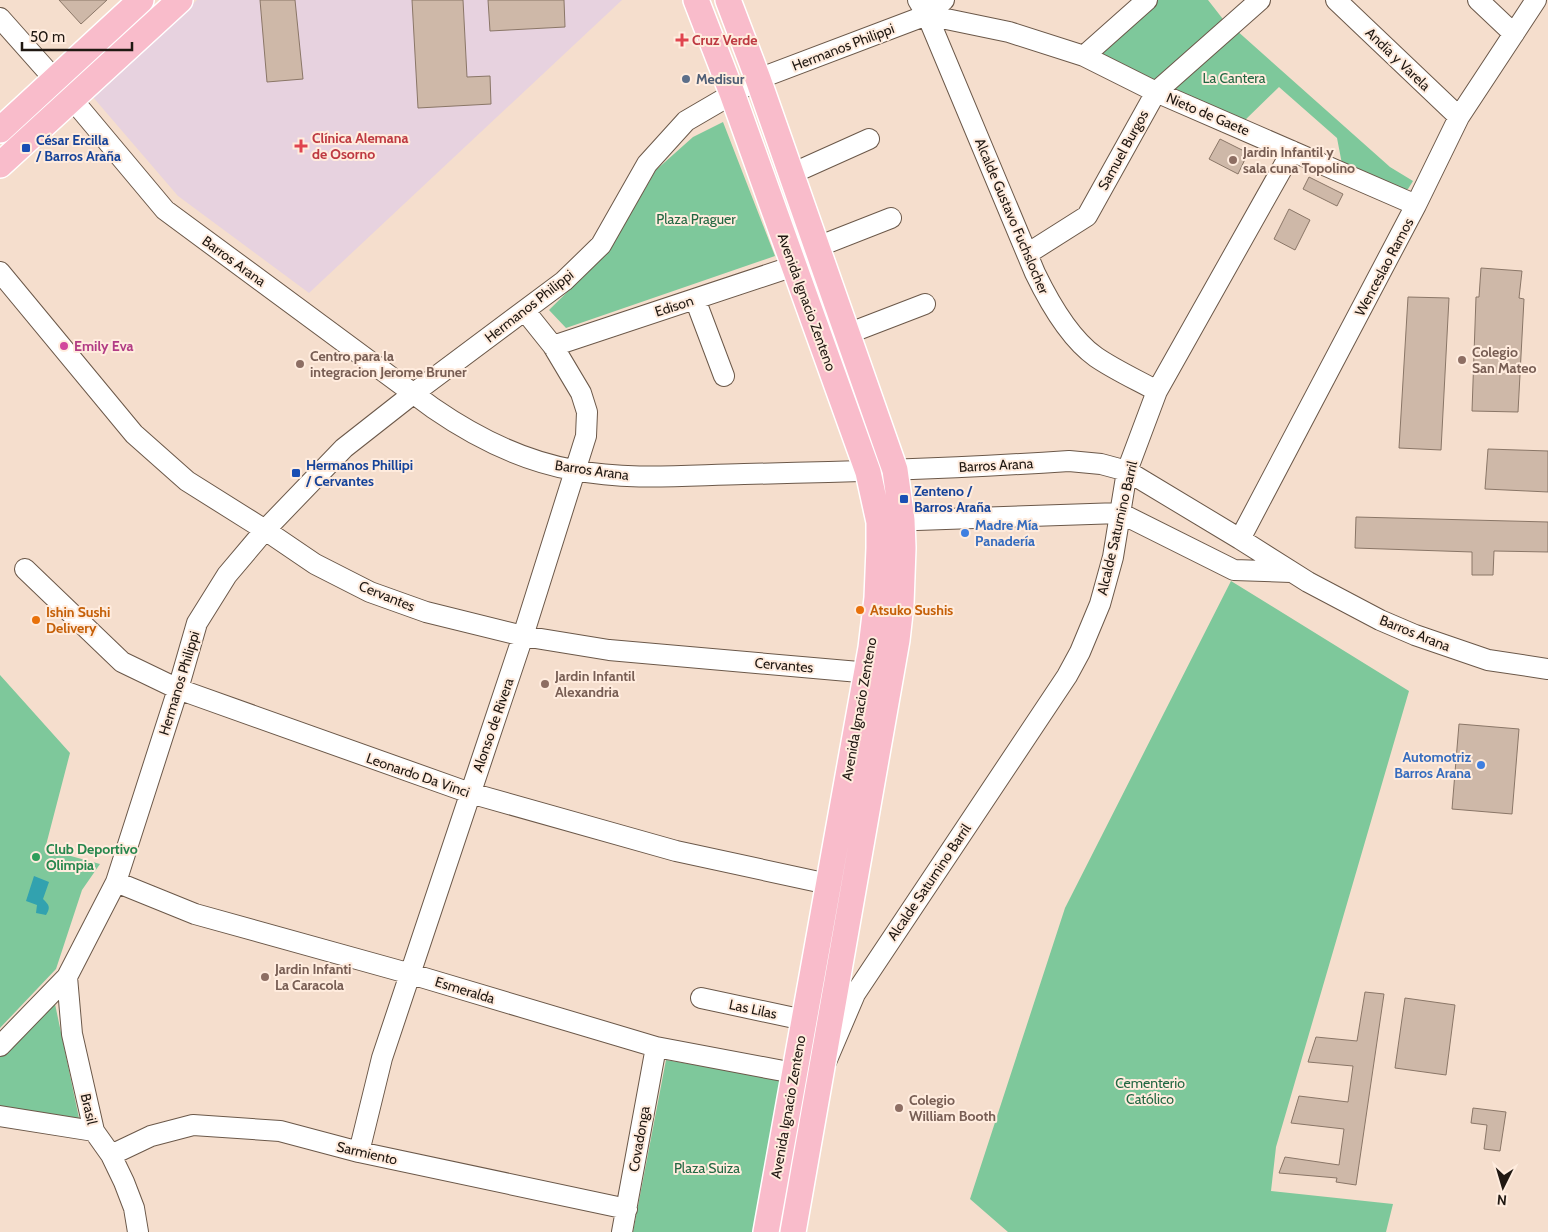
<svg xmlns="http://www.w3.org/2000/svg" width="1548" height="1232" font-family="Cabin,sans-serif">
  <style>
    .medical { fill: #e7d2df }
    .green { fill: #7ec89b }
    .water { fill: #32a2af }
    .building { fill: #ceb8a8; stroke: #8a7667 }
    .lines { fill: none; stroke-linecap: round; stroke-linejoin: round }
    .minor-casing { stroke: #6b5849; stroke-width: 22 }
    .major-casing { stroke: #fff; stroke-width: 28 }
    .minor { stroke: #fff; stroke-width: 20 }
    .major { stroke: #f9bccb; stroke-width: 25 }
    .health-dot { fill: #e0444e; stroke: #ffecde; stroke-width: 2 }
    .service-dot { fill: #5c6f8a; stroke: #ffecde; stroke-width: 2 }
    .transit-dot { fill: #1a4fb4; stroke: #ffecde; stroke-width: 2 }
    .education-dot { fill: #8d6e63; stroke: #ffecde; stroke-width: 2 }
    .hotel-dot { fill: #d1479c; stroke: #ffecde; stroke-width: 2 }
    .shop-dot { fill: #3f7fe0; stroke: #ffecde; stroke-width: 2 }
    .food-dot { fill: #e8710a; stroke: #ffecde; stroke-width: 2 }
    .leisure-dot { fill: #2e9e5b; stroke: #ffecde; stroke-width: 2 }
    .labels { text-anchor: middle; stroke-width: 4; stroke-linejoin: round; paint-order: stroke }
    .health-label { font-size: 14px; font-weight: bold; fill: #be3a42; stroke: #ffecde; text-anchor: start }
    .street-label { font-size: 14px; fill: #201812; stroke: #ffecde }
    .park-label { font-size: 14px; fill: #226742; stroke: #ffecde }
    .service-label { font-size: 14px; font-weight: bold; fill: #4e5e75; stroke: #ffecde; text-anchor: start }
    .transit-label { font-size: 14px; font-weight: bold; fill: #164399; stroke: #ffecde; text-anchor: start }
    .education-label { font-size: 14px; font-weight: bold; fill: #785e54; stroke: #ffecde; text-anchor: start }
    .hotel-label { font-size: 14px; font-weight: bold; fill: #b23c85; stroke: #ffecde; text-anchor: start }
    .shop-label { font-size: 14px; font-weight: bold; fill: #366cbe; stroke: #ffecde; text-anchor: start }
    .food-label { font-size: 14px; font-weight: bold; fill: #c56008; stroke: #ffecde; text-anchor: start }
    .leisure-label { font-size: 14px; font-weight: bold; fill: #27864d; stroke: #ffecde; text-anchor: start }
  </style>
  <rect width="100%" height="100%" fill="#f5decd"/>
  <!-- medical -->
  <path class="medical" d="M 197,0 L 622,0 L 309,293 L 178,196 L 92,96 Z"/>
  <!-- green -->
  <path class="green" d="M 1154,0 L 1208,0 L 1226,23 L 1156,87 L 1098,56 Z
    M 1235,29 L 1390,167 L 1413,181 L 1408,189 L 1402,189 L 1342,164 L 1337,138 L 1279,87 L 1242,123 L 1174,93 L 1169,85 Z
    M 723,122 L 775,256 L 566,328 L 549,310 L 609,251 L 656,170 L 693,137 Z
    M 1231,581 L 1409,691 L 1276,1147 L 1271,1191 L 1393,1204 L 1386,1232 L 1008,1232 L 970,1199 L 1065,908 Z
    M 0,675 L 70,753 L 45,849 L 100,864 L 82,890 L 56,969 L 0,1028 Z
    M 55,1004 L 79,1118 L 0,1106 L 0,1057 Z
    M 666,1060 L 784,1080 L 756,1232 L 633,1232 Z"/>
  <!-- water -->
  <path class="water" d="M 34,876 L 49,882 L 43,899 C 49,905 51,907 46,915 L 36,913 L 37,905 L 26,901 Z"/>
  <!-- building -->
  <path class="building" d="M 59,0 L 107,0 L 81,24 Z
    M 260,0 L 295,0 L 303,79 L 267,82 Z
    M 412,0 L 463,0 L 467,77 L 490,76 L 491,104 L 418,108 Z
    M 488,0 L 564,0 L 565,27 L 490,31 Z
    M 1220,139 L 1248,153 L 1238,174 L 1209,159 Z
    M 1309,177 L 1343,194 L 1337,206 L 1303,189 Z
    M 1289,209 L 1310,220 L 1295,250 L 1274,239 Z
    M 1481,268 L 1522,271 L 1519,298 L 1524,299 L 1518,412 L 1472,411 L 1476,297 L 1479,297 Z
    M 1408,297 L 1449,298 L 1441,450 L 1399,448 Z
    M 1488,449 L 1548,451 L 1548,492 L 1485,489 Z
    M 1356,517 L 1548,522 L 1548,552 L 1494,551 L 1493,575 L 1472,575 L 1472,552 L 1355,548 Z
    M 1459,724 L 1519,729 L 1512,814 L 1452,809 Z
    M 1365,992 L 1384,994 L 1356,1185 L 1336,1182 L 1337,1178 L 1279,1173 L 1285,1157 L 1339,1165 L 1344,1129 L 1291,1123 L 1299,1096 L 1348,1102 L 1353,1066 L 1308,1062 L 1316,1037 L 1357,1041 Z
    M 1405,998 L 1455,1005 L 1446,1075 L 1395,1068 Z
    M 1473,1108 L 1506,1112 L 1500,1151 L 1484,1149 L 1487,1125 L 1471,1123 Z"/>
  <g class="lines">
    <!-- minor casing -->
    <g class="minor-casing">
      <path id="minor" d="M 918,0 L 927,15 L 1035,273 C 1049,302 1069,338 1096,357 C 1115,370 1137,380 1157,391
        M 1336,0 L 1459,117
        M 1478,0 L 1514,34
        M 927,15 L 944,0
        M 0,18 L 72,99 L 165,210 L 433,408 C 475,437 522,461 574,470 C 629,481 688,475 744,474 C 852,472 961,468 1069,461 L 1101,464 L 1127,471 L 1240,539 L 1308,582 L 1380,620 L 1415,635 L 1488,660 L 1548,669
        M 1084,56 L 1147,0
        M 791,174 L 869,139
        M 817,247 L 891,218
        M 1027,254 L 1087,216 L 1156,92 L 1260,0
        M 0,272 L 134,434 L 187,481 L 265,530 L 315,564 L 370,592 L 426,612 L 523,636 L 609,650 L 882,674
        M 695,299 L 724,376
        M 847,334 L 925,304
        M 553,346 L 794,266
        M 888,521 L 1120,513 L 1234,570 L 1291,572
        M 1240,539 L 1416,205 L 1459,117 L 1536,0
        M 25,569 L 122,662 L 178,689 L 470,793 L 676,851 L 842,887
        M 116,882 L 195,914 L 411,974 L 656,1047 L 794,1073 L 820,1076 L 855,994 L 1067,676 L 1080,652 L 1100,604 L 1113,557 L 1127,471 L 1157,391 L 1292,151
        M 67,977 L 72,1034 L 94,1131 L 111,1155 L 124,1182 L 134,1208 L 138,1232
        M 701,998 L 804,1020
        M 0,1046 L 67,977 L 116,882 L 178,689 L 197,623 L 227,575 L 265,530 L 344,448 L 414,393 L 564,281 L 601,245 L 647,164 L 686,121 L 758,79 L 927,15 L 1009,32 L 1084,56 L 1156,92 L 1416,205
        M 0,1116 L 94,1131
        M 359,1152 L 382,1058 L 523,636 L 586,436 L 587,412 L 581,393 L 553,346 L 525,311
        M 111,1155 L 151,1136 L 193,1125 L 280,1131 L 359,1152 L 627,1209
        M 622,1232 L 656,1047"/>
    </g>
    <!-- major casing -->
    <g class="major-casing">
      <path id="major" d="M 696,0 L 732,93 L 868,472 L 879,522 L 879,548 L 877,598 L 871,648 L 766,1232
        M 728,0 L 758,79 L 895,470 L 902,520 L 903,548 L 901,604 L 897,640 L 793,1232
        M 0,130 L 141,0
        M 0,165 L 180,0"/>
    </g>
    <!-- minor -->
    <use href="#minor" class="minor"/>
    <!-- major -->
    <use href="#major" class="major"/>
  </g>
  <!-- markers -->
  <g class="health-dot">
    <path d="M679.5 32.5h5v5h5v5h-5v5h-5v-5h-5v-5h5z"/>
    <path d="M298.5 138.5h5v5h5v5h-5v5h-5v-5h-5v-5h5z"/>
  </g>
  <circle class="service-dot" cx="686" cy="79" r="5"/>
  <g class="transit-dot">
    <rect x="21" y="143" width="10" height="10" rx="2.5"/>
    <rect x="291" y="468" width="10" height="10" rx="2.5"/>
    <rect x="899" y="494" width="10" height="10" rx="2.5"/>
  </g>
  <g class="education-dot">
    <circle cx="1233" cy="160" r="5"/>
    <circle cx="1462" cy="360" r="5"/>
    <circle cx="300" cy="364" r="5"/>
    <circle cx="545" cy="684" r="5"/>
    <circle cx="265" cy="977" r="5"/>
    <circle cx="899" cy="1108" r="5"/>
  </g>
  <circle class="hotel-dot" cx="64" cy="346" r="5"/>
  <g class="shop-dot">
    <circle cx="965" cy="533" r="5"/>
    <circle cx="1481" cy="765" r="5"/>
  </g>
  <g class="food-dot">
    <circle cx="860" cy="610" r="5"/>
    <circle cx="36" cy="620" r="5"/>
  </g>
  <circle class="leisure-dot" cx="36" cy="857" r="5"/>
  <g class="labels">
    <!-- health labels -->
    <g class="health-label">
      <text x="692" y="45">Cruz Verde</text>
      <text x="312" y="143">Clínica Alemana<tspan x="312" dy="16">de Osorno</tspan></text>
    </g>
    <!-- street labels -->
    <g class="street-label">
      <text transform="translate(843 47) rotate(-21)" y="5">Hermanos Philippi</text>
      <text transform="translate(1398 59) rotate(44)" y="5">Andía y Varela</text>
      <text transform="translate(1208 114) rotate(23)" y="5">Nieto de Gaete</text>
      <text transform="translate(1123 150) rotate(-61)" y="5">Samuel Burgos</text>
      <text transform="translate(1012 216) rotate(67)" y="5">Alcalde Gustavo Fuchslocher</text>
      <text transform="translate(234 261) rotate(36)" y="5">Barros Arana</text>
      <text transform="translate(1384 267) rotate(-62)" y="5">Wenceslao Ramos</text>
      <text transform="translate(807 302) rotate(70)" y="5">Avenida Ignacio Zenteno</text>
      <text transform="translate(529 306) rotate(-38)" y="5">Hermanos Philippi</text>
      <text transform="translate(674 306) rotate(-18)" y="5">Edison</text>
      <text transform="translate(996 465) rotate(-3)" y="5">Barros Arana</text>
      <text transform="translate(592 470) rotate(8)" y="5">Barros Arana</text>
      <text transform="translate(1117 528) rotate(-77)" y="5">Alcalde Saturnino Barril</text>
      <text transform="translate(387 596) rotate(22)" y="5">Cervantes</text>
      <text transform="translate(1415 633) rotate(22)" y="5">Barros Arana</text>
      <text transform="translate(784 665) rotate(5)" y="5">Cervantes</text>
      <text transform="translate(179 683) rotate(-73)" y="5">Hermanos Philippi</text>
      <text transform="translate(859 709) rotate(-80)" y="5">Avenida Ignacio Zenteno</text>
      <text transform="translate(493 725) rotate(-71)" y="5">Alonso de Rivera</text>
      <text transform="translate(418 775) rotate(19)" y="5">Leonardo Da Vinci</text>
      <text transform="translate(929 882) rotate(-56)" y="5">Alcalde Saturnino Barril</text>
      <text transform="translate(465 990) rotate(17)" y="5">Esmeralda</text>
      <text transform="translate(753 1009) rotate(12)" y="5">Las Lilas</text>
      <text transform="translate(788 1107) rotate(-80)" y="5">Avenida Ignacio Zenteno</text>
      <text transform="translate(89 1109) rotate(77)" y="5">Brasil</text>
      <text transform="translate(639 1139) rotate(-80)" y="5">Covadonga</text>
      <text transform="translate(367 1153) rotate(13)" y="5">Sarmiento</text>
    </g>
    <!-- park labels -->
    <g class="park-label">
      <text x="1234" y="83">La Cantera</text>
      <text x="696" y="224">Plaza Praguer</text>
      <text x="1150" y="1088">Cementerio<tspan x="1150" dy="16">Católico</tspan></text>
      <text x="707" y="1173">Plaza Suiza</text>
    </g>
    <!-- service labels -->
    <g class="service-label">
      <text x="696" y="84">Medisur</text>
    </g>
    <!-- transit labels -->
    <g class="transit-label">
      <text x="36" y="145">César Ercilla<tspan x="36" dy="16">/ Barros Araña</tspan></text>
      <text x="306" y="470">Hermanos Phillipi<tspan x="306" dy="16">/ Cervantes</tspan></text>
      <text x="914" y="496">Zenteno /<tspan x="914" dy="16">Barros Araña</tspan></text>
    </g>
    <!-- education labels -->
    <g class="education-label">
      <text x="1243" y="157">Jardin Infantil y<tspan x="1243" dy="16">sala cuna Topolino</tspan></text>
      <text x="1472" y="357">Colegio<tspan x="1472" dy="16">San Mateo</tspan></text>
      <text x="310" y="361">Centro para la<tspan x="310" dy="16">integracion Jerome Bruner</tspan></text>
      <text x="555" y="681">Jardin Infantil<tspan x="555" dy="16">Alexandria</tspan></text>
      <text x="275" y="974">Jardin Infanti<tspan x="275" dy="16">La Caracola</tspan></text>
      <text x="909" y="1105">Colegio<tspan x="909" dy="16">William Booth</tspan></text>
    </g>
    <!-- hotel labels -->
    <g class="hotel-label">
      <text x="74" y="351">Emily Eva</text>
    </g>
    <!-- shop labels -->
    <g class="shop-label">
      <text x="975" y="530">Madre Mía<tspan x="975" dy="16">Panadería</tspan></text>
      <text x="1471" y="762" text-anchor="end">Automotriz<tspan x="1471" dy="16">Barros Arana</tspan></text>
    </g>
    <!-- food labels -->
    <g class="food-label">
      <text x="870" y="615">Atsuko Sushis</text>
      <text x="46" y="617">Ishin Sushi<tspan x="46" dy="16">Delivery</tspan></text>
    </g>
    <!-- leisure labels -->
    <g class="leisure-label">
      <text x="46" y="854">Club Deportivo<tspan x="46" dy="16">Olimpia</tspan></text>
    </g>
  </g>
  <!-- north arrow -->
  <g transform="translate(1503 1187) rotate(185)" stroke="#ffecde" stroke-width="4" paint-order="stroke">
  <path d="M0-4L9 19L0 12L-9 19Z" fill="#201812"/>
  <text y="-8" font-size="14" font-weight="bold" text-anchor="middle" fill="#201812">N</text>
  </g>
  <!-- scale -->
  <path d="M22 42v8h110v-8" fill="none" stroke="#201812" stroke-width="2.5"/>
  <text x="30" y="42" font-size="15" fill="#201812" stroke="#ffecde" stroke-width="4" paint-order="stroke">50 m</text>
</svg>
